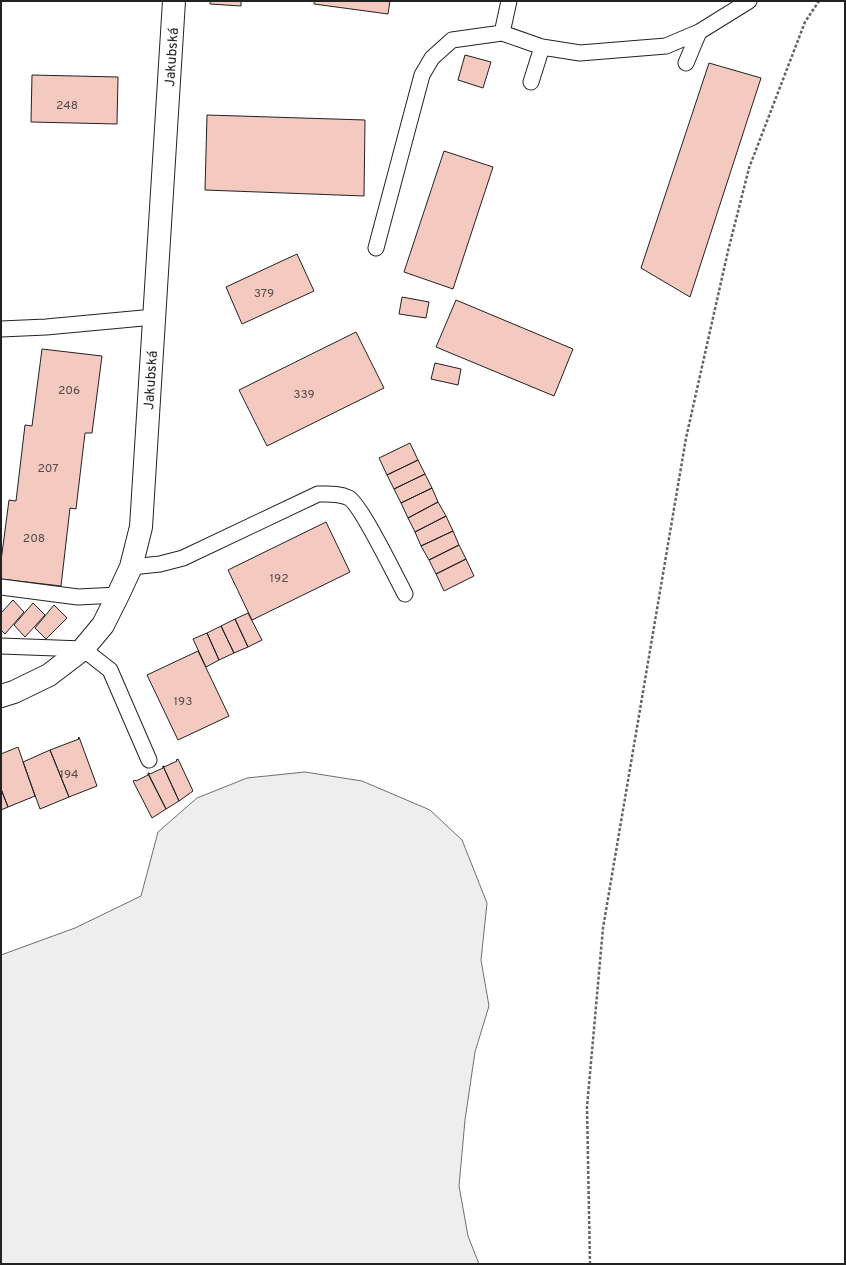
<svg xmlns="http://www.w3.org/2000/svg" width="846" height="1265" font-family="Overpass,sans-serif">
  <style>
    .green { fill: #eee; stroke: #6f6f6f }
    .building { fill: #f3c9c0; stroke: #222 }
    .lines { fill: none; stroke-linecap: round; stroke-linejoin: round }
    .lane-casing { stroke: #222; stroke-width: 17 }
    .street-casing { stroke: #222; stroke-width: 24 }
    .path { stroke: #646464; stroke-width: 2.5; stroke-dasharray: 3 2; stroke-linecap: butt }
    .lane { stroke: #fff; stroke-width: 15 }
    .street { stroke: #fff; stroke-width: 22 }
    .labels { text-anchor: middle; stroke-width: 3; stroke-linejoin: round; paint-order: stroke }
    .number-label { font-size: 12px; fill: #564c4a }
    .street-label { font-size: 14px; fill: #222; stroke: #fff }
  </style>
  <rect width="100%" height="100%" fill="#fff"/>
  <!-- green -->
  <path class="green" d="M 305,772 L 362,781 L 430,810 L 462,840 L 487,903 L 481,960 L 489,1006 L 475,1052 L 465,1120 L 459,1186 L 468,1236 L 479,1264 L 1,1264 L 1,955 L 75,928 L 141,896 L 158,832 L 197,798 L 247,778 Z"/>
  <!-- building -->
  <path class="building" d="M 210,1 L 241,1 L 241,6 L 210,4 Z
    M 314,1 L 390,1 L 388,14 L 314,4 Z
    M 465,55 L 491,62 L 483,88 L 458,80 Z
    M 709,63 L 761,78 L 690,297 L 641,268 Z
    M 32,75 L 118,77 L 117,124 L 31,122 Z
    M 207,115 L 365,120 L 364,196 L 205,190 Z
    M 444,151 L 493,167 L 453,289 L 404,272 Z
    M 297,254 L 314,291 L 242,324 L 226,287 Z
    M 402,297 L 429,302 L 426,318 L 399,314 Z
    M 456,300 L 573,349 L 554,396 L 436,347 Z
    M 356,332 L 384,388 L 267,446 L 239,390 Z
    M 42,349 L 102,356 L 92,433 L 85,433 L 76,509 L 70,508 L 61,586 L 1,579 L 1,561 L 9,500 L 16,501 L 25,425 L 32,426 Z
    M 435,363 L 461,369 L 458,385 L 431,379 Z
    M 410,443 L 418,460 L 387,475 L 379,458 Z
    M 418,460 L 425,474 L 394,489 L 387,475 Z
    M 425,474 L 432,488 L 401,503 L 394,489 Z
    M 432,488 L 438,502 L 408,518 L 401,503 Z
    M 438,502 L 446,516 L 415,532 L 408,518 Z
    M 446,516 L 453,531 L 421,546 L 415,532 Z
    M 326,522 L 350,572 L 252,620 L 228,570 Z
    M 453,531 L 459,545 L 429,560 L 421,546 Z
    M 459,545 L 466,559 L 436,574 L 429,560 Z
    M 466,559 L 474,576 L 444,591 L 436,574 Z
    M 13,600 L 24,612 L 5,634 L 1,630 L 1,613 Z
    M 33,603 L 45,615 L 25,637 L 14,625 Z
    M 54,605 L 67,618 L 46,639 L 35,628 Z
    M 248,613 L 262,640 L 248,647 L 235,619 Z
    M 235,619 L 248,647 L 234,653 L 221,626 Z
    M 221,626 L 234,653 L 219,660 L 207,633 Z
    M 207,633 L 219,660 L 206,667 L 193,639 Z
    M 198,651 L 229,716 L 178,740 L 147,675 Z
    M 79,737 L 97,786 L 69,797 L 50,750 L 79,739 L 78,738 Z
    M 18,747 L 35,796 L 8,807 L 1,789 L 1,754 Z
    M 50,750 L 69,797 L 40,809 L 23,762 Z
    M 178,759 L 193,791 L 179,801 L 163,766 L 164,766 L 164,767 L 177,761 L 176,760 Z
    M 163,766 L 179,801 L 166,809 L 148,773 L 149,773 L 150,774 L 163,768 Z
    M 148,774 L 166,809 L 152,818 L 133,781 L 135,780 L 136,781 L 148,775 Z
    M 1,789 L 8,807 L 1,810 Z"/>
  <g class="lines">
    <!-- lane casing -->
    <g class="lane-casing">
      <path id="lane" d="M 502,33 L 509,1
        M 686,63 L 699,32
        M 531,82 L 542,47
        M 376,248 L 422,75 L 432,58 L 452,40 L 502,33 L 542,47 L 580,53 L 666,46 L 699,32 L 749,1
        M 1,329 L 46,327 L 154,317
        M 131,567 L 160,564 L 183,558 L 318,494 C 329,494 339,493 349,498 C 361,505 396,577 405,594
        M 1,587 L 78,597 L 118,595
        M 1,646 L 83,649 L 110,670 L 149,760"/>
    </g>
    <!-- street casing -->
    <g class="street-casing">
      <path id="street" d="M 1,696 L 14,692 L 49,675 L 83,649 L 103,625 L 118,595 L 131,567 L 141,527 L 174,1"/>
    </g>
    <!-- path -->
    <path class="path" d="M 590,1264 L 587,1107 L 603,928 L 686,438 L 728,251 L 749,168 L 805,22 L 819,1"/>
    <!-- lane -->
    <use href="#lane" class="lane"/>
    <!-- street -->
    <use href="#street" class="street"/>
  </g>
  <g class="labels">
    <!-- number labels -->
    <g class="number-label">
      <text x="67" y="109">248</text>
      <text x="264" y="297">379</text>
      <text x="69" y="394">206</text>
      <text x="304" y="398">339</text>
      <text x="48" y="472">207</text>
      <text x="34" y="542">208</text>
      <text x="279" y="582">192</text>
      <text x="183" y="705">193</text>
      <text x="69" y="778">194</text>
    </g>
    <!-- street labels -->
    <g class="street-label">
      <text transform="translate(171 57) rotate(-86)" y="5">Jakubská</text>
      <text transform="translate(150 380) rotate(-86)" y="5">Jakubská</text>
    </g>
  </g>
  <!-- border -->
  <rect width="846" height="1265" fill="none" stroke="#222222" stroke-width="4"/>
</svg>
